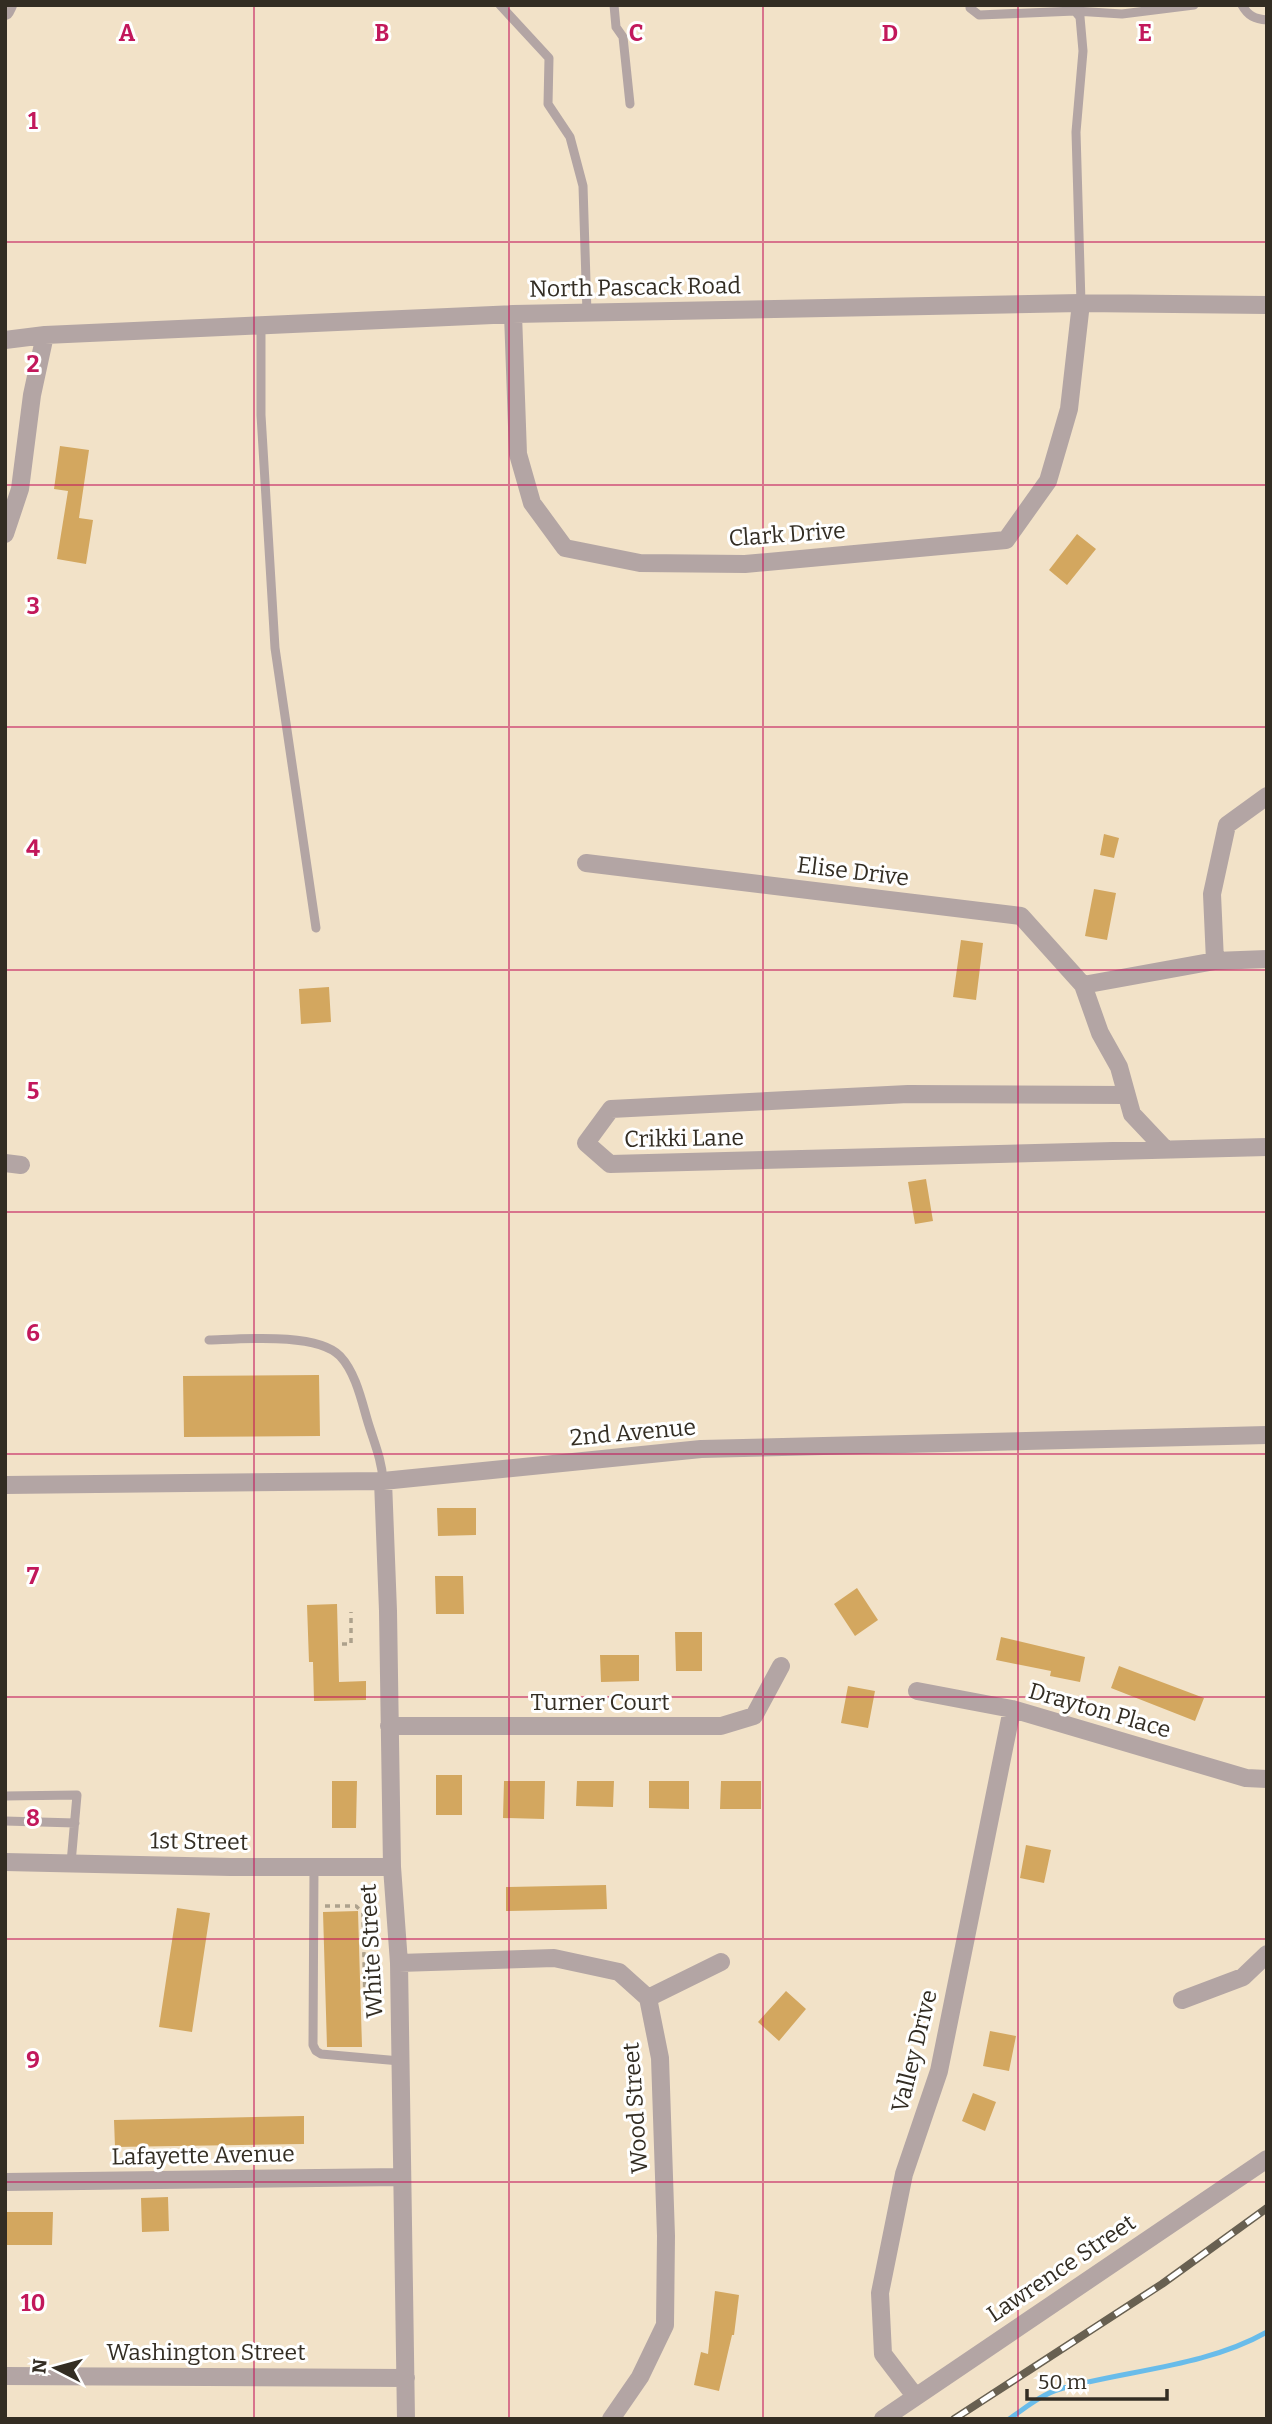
<svg xmlns="http://www.w3.org/2000/svg" width="1272" height="2424" font-family="Bitter,serif">
  <style>
    .lines { fill: none; stroke-linecap: round; stroke-linejoin: round }
    .stream { stroke: #69bcea; stroke-width: 5 }
    .building { fill: #d3a75f }
    .path { stroke: #ada18c; stroke-width: 3.5; stroke-dasharray: 5 5; stroke-linecap: butt }
    .service { stroke: #b3a5a4; stroke-width: 9 }
    .minor { stroke: #b3a5a4; stroke-width: 18 }
    .rail-casing { stroke: #686051; stroke-width: 8 }
    .rail { stroke: #fff; stroke-width: 5; stroke-dasharray: 16; stroke-linecap: butt }
    .grid { fill: none; stroke: #c2185b; stroke-width: 2; stroke-opacity: 0.55 }
    .labels { text-anchor: middle; stroke-width: 6; stroke-linejoin: round; paint-order: stroke }
    .street-label { font-size: 23px; fill: #332d23; stroke: #fff }
    .grid-label { font-size: 23px; text-anchor: middle; font-weight: bold; fill: #c2185b; stroke: #fff; stroke-width: 6; stroke-linejoin: round; paint-order: stroke }
  </style>
  <rect width="100%" height="100%" fill="#f2e2c8"/>
  <g class="lines">
    <!-- stream -->
    <path class="stream" d="M 1009,2419 C 1024,2409 1042,2394 1060,2389 C 1127,2370 1205,2367 1267,2332"/>
  </g>
  <!-- building -->
  <path class="building" d="M 60,446 L 89,450 L 79,518 L 93,520 L 86,564 L 57,559 L 68,491 L 54,489 Z
    M 1077,534 L 1096,549 L 1067,585 L 1049,570 Z
    M 1104,834 L 1119,838 L 1114,858 L 1100,855 Z
    M 1094,889 L 1116,893 L 1107,940 L 1085,936 Z
    M 961,940 L 983,943 L 976,1000 L 953,997 Z
    M 329,987 L 331,1022 L 301,1024 L 299,989 Z
    M 926,1179 L 933,1221 L 915,1224 L 908,1182 Z
    M 319,1375 L 320,1436 L 184,1437 L 183,1376 Z
    M 437,1508 L 476,1508 L 476,1535 L 438,1536 Z
    M 435,1576 L 463,1576 L 464,1614 L 436,1614 Z
    M 857,1588 L 878,1620 L 855,1636 L 834,1604 Z
    M 337,1604 L 339,1682 L 366,1681 L 366,1700 L 314,1701 L 313,1662 L 309,1662 L 307,1605 Z
    M 675,1632 L 702,1632 L 702,1671 L 676,1671 Z
    M 1001,1637 L 1085,1657 L 1080,1682 L 1050,1676 L 1051,1671 L 996,1660 Z
    M 600,1655 L 639,1655 L 639,1681 L 601,1682 Z
    M 1119,1666 L 1204,1698 L 1195,1721 L 1111,1688 Z
    M 848,1686 L 875,1691 L 868,1728 L 841,1723 Z
    M 436,1775 L 462,1775 L 462,1815 L 436,1815 Z
    M 332,1781 L 357,1781 L 356,1828 L 332,1828 Z
    M 504,1781 L 545,1781 L 544,1819 L 503,1818 Z
    M 577,1781 L 614,1781 L 613,1807 L 576,1806 Z
    M 649,1781 L 689,1781 L 689,1809 L 649,1808 Z
    M 721,1781 L 761,1781 L 761,1809 L 720,1809 Z
    M 1026,1845 L 1051,1850 L 1044,1883 L 1020,1878 Z
    M 606,1885 L 607,1909 L 506,1911 L 506,1887 Z
    M 177,1908 L 210,1913 L 192,2032 L 159,2027 Z
    M 358,1911 L 362,2047 L 327,2047 L 323,1912 Z
    M 786,1991 L 806,2009 L 779,2041 L 758,2022 Z
    M 990,2031 L 1016,2036 L 1009,2071 L 983,2066 Z
    M 973,2093 L 996,2102 L 985,2131 L 962,2121 Z
    M 304,2116 L 304,2144 L 115,2147 L 114,2120 Z
    M 168,2197 L 169,2231 L 142,2232 L 141,2198 Z
    M 6,2212 L 53,2212 L 52,2245 L 6,2245 Z
    M 715,2291 L 739,2295 L 734,2335 L 732,2335 L 719,2391 L 694,2385 L 701,2352 L 708,2354 Z"/>
  <g class="lines">
    <!-- path -->
    <path class="path" d="M 342,1644 L 351,1644 L 351,1612
      M 325,1906 L 356,1906 L 363,1913 L 365,2003
      M 364,1930 L 379,1928
      M 365,1969 L 382,1968"/>
    <!-- service -->
    <path class="service" d="M 500,5 L 549,58 L 548,104 L 570,137 L 583,186 L 587,313
      M 614,5 L 616,27 L 623,37 L 630,104
      M 970,5 L 970,8 L 979,15 L 1075,11 L 1122,14 L 1194,5
      M 1242,5 C 1248,16 1255,19 1267,20
      M 1075,11 L 1080,17 L 1083,51 L 1076,132 L 1081,303
      M 261,326 L 261,415 L 275,648 L 316,928
      M 209,1340 C 241,1339 317,1332 340,1356 C 355,1372 361,1398 367,1419 C 373,1440 382,1459 383,1481
      M 5,1796 L 77,1795 L 71,1863
      M 5,1821 L 75,1823
      M 314,1867 L 313,2045 L 316,2051 L 321,2054 L 400,2061"/>
    <!-- minor -->
    <path class="minor" d="M 5,11 L 8,5
      M 513,314 L 518,454 L 532,503 L 565,548 L 640,563 L 745,564 L 1006,540 L 1048,481 L 1069,409 L 1081,303
      M 5,340 L 45,335 L 513,314 L 1081,303 L 1267,305
      M 5,534 L 20,489 L 32,395 L 45,335
      M 586,863 L 1021,916 L 1083,985 L 1100,1033 L 1119,1067 L 1132,1114 L 1166,1150
      M 1215,961 L 1212,894 L 1227,825 L 1267,796
      M 1083,985 L 1215,961 L 1267,959
      M 1126,1095 L 908,1094 L 611,1109 L 586,1143 L 610,1164 L 1267,1147
      M 5,1163 L 21,1165
      M 383,1481 L 388,1611 L 392,1867 L 399,1963 L 406,2419
      M 5,1485 L 383,1481 L 701,1449 L 1267,1435
      M 917,1691 L 1012,1709 L 1246,1778 L 1267,1779
      M 389,1726 L 721,1726 L 754,1716 L 781,1666
      M 5,1862 L 230,1867 L 392,1867
      M 399,1963 L 554,1958 L 619,1972 L 648,1998 L 660,2058 L 666,2236 L 665,2325 L 640,2377 L 611,2419
      M 648,1998 L 721,1962
      M 1182,2000 L 1243,1977 L 1267,1954
      M 5,2182 L 402,2177
      M 5,2376 L 406,2378
      M 915,2396 L 883,2354 L 880,2293 L 904,2174 L 939,2071 L 1012,1709
      M 883,2419 L 1267,2159"/>
    <!-- rail casing -->
    <g class="rail-casing">
      <path id="rail" d="M 954,2419 L 1162,2284 L 1267,2208"/>
    </g>
    <!-- rail -->
    <use href="#rail" class="rail"/>
  </g>
  <!-- grid -->
  <path class="grid" d="M 254,5 L 254,2419M 509,5 L 509,2419M 763,5 L 763,2419M 1018,5 L 1018,2419M 5,242 L 1267,242M 5,485 L 1267,485M 5,727 L 1267,727M 5,970 L 1267,970M 5,1212 L 1267,1212M 5,1454 L 1267,1454M 5,1697 L 1267,1697M 5,1939 L 1267,1939M 5,2182 L 1267,2182"/>
  <g class="labels">
    <!-- street labels -->
    <g class="street-label">
      <text transform="translate(635 287) rotate(-1)" y="8">North Pascack Road</text>
      <text transform="translate(787 534) rotate(-4)" y="8">Clark Drive</text>
      <text transform="translate(853 871) rotate(7)" y="8">Elise Drive</text>
      <text transform="translate(684 1138) rotate(-1)" y="8">Crikki Lane</text>
      <text transform="translate(633 1432) rotate(-5)" y="8">2nd Avenue</text>
      <text x="600" y="1710">Turner Court</text>
      <text transform="translate(1100 1710) rotate(16)" y="8">Drayton Place</text>
      <text transform="translate(199 1841) rotate(1)" y="8">1st Street</text>
      <text transform="translate(371 1951) rotate(-93)" y="8">White Street</text>
      <text transform="translate(914 2051) rotate(-76)" y="8">Valley Drive</text>
      <text transform="translate(635 2108) rotate(-94)" y="8">Wood Street</text>
      <text transform="translate(203 2155) rotate(-1)" y="8">Lafayette Avenue</text>
      <text transform="translate(1061 2268) rotate(-34)" y="8">Lawrence Street</text>
      <text x="206" y="2360">Washington Street</text>
    </g>
  </g>
  <g class="grid-label">
    <text x="127" y="41">A</text>
    <text x="382" y="41">B</text>
    <text x="636" y="41">C</text>
    <text x="890" y="41">D</text>
    <text x="1145" y="41">E</text>
    <text x="33" y="129">1</text>
    <text x="33" y="372">2</text>
    <text x="33" y="614">3</text>
    <text x="33" y="856">4</text>
    <text x="33" y="1099">5</text>
    <text x="33" y="1341">6</text>
    <text x="33" y="1584">7</text>
    <text x="33" y="1826">8</text>
    <text x="33" y="2068">9</text>
    <text x="33" y="2311">10</text>
  </g>
  <!-- border -->
  <rect width="1272" height="2424" fill="none" stroke="#332d23" stroke-width="14"/>
  <!-- north arrow -->
  <g transform="translate(56 2368) rotate(276)" stroke="#ffffff" stroke-width="5" paint-order="stroke">
  <path d="M0-5L12 26L0 18L-12 26Z" fill="#332d23"/>
  <text y="-10" font-size="19" font-weight="bold" text-anchor="middle" fill="#332d23">N</text>
  </g>
  <!-- scale -->
  <path d="M1027 2389v10h140v-10" fill="none" stroke="#332d23" stroke-width="3.5"/>
  <text x="1038" y="2389" font-size="21" fill="#332d23" stroke="#ffffff" stroke-width="5" paint-order="stroke">50 m</text>
</svg>
